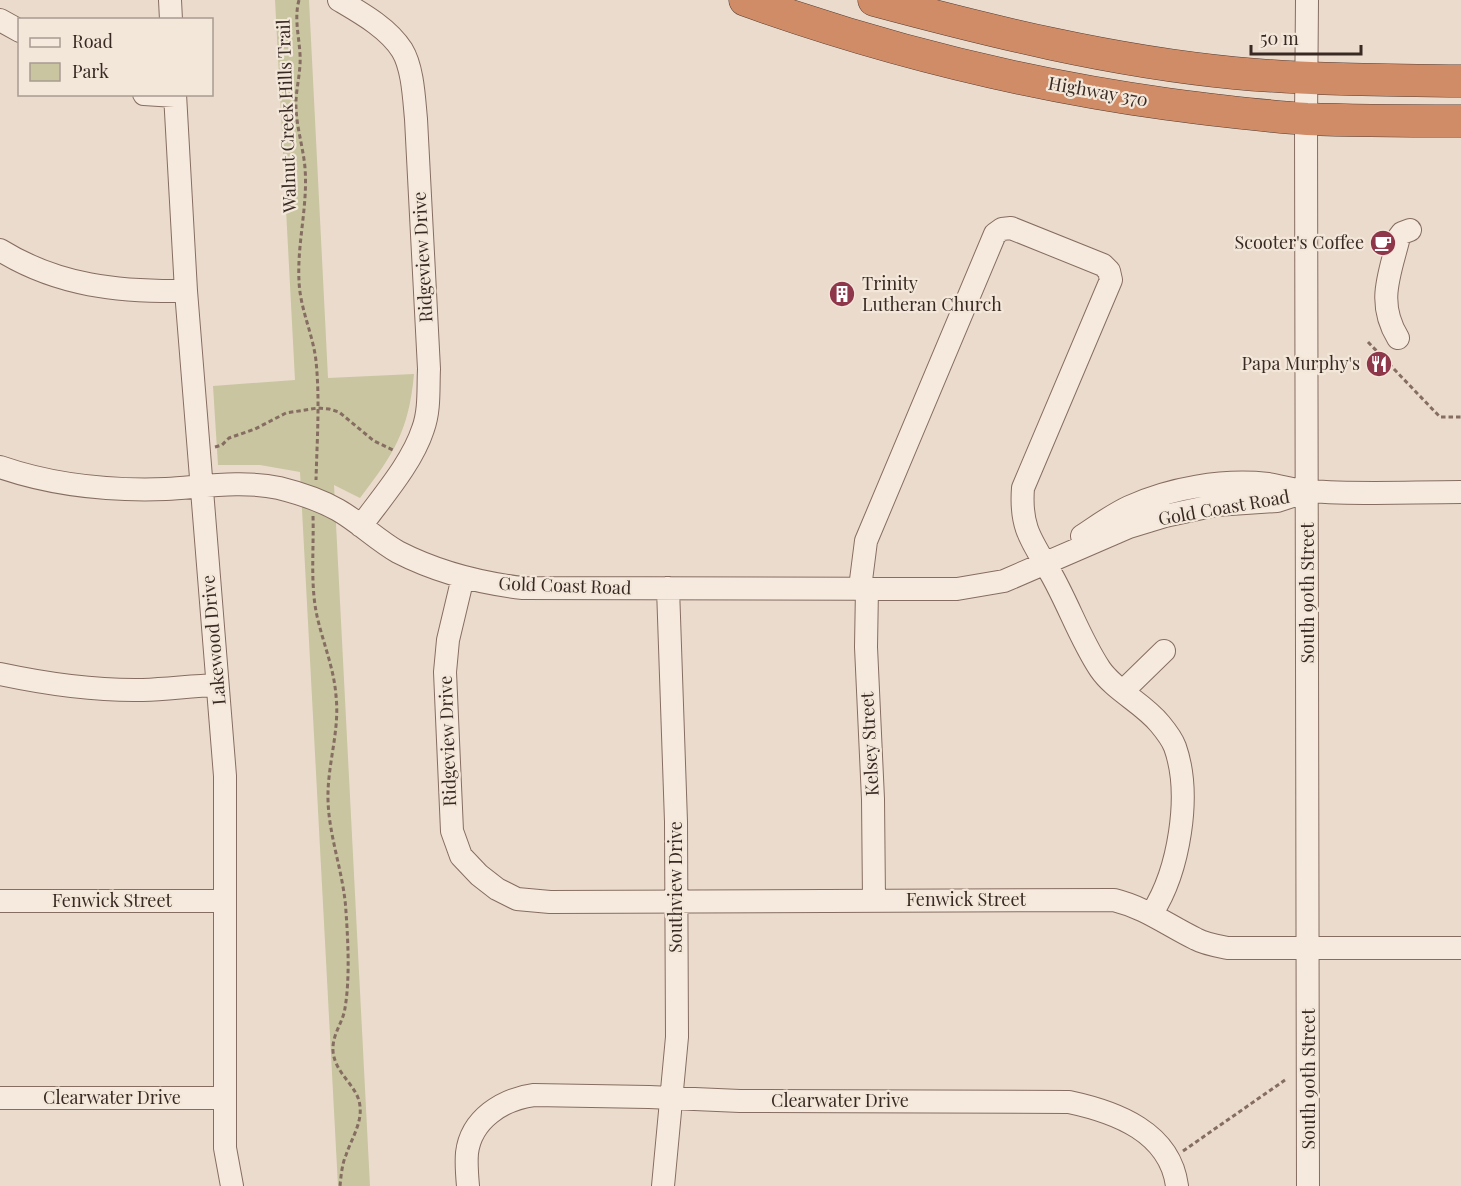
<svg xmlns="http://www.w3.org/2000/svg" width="1461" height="1186" font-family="'Playfair Display',serif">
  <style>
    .green { fill: #c8c5a0 }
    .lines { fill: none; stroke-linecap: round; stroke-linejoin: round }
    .minor-casing { stroke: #866d61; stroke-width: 24 }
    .highway-casing { stroke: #553d34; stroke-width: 33 }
    .path { stroke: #866d61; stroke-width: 3; stroke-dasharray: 4.5 3; stroke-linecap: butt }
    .minor { stroke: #f6eade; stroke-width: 22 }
    .highway { stroke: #d08c67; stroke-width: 32 }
    .labels { text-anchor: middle; stroke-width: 4.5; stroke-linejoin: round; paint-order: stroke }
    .street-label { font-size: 18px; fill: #392923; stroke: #f3e7da }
    .poi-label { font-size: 18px; fill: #392923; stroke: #f3e7da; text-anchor: end }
  </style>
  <rect width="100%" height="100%" fill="#ebdbcc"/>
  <!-- green -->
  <path class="green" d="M 275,0 L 309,0 L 328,378 L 414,374 C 409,430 394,454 360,498 L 334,485 L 370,1186 L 338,1186 L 300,472 L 260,465 L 218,465 L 213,386 L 295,380 Z"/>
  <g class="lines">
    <!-- minor casing -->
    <g class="minor-casing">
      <path id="minor" d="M 170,0 L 171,20
        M 339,0 C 361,13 388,28 402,50 C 413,68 414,99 416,119 L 429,369 C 428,388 430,410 423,429 C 412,463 382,497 361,526
        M 1307,0 L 1306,119 L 1308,1186
        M 0,20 L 20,31
        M 144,94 L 175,96
        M 175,94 L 186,291 L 225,776 L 225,1148 L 232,1186
        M 0,250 C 58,286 119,292 186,291
        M 1398,338 C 1376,302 1390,274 1399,237 L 1402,233 L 1410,230
        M 0,467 C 52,485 110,491 166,489 C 202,487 242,480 279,488 C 299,493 320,500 338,510 C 359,522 377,540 398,552 C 437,572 480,583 523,588 L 957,589 L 1004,581 L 1129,527 L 1165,516 L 1216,505 L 1277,501 L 1308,491
        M 1082,536 C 1097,526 1112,515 1129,507 C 1170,488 1223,479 1268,484 C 1282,486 1295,491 1309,491 C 1359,495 1411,492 1461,492
        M 463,577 L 448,640 L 445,672 L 452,831 L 461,856 L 479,875 L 497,889 L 517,899 L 550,902 L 1114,900 C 1146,908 1167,925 1196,939 C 1205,944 1218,946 1228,948 L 1461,948
        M 860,588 L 866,541 L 995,234 L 1002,229 L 1011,228 L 1103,265 L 1109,271 L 1111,280 L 1023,488 C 1020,527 1031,540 1050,572 C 1068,603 1080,639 1100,669 C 1115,691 1143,703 1160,724 C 1165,730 1172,739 1175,747 C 1192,795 1179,871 1152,913
        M 867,588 L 866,647 L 873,799 L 874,900
        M 0,674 C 47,684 95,691 143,690 C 168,689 192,686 217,685
        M 1123,691 L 1164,651
        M 0,901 L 225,901
        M 0,1098 L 225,1098
        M 468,1186 C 467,1175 466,1164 467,1153 C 471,1119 503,1099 534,1095 L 649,1097 L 740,1101 L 1069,1102 C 1116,1112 1170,1132 1177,1186
        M 663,1186 L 677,1037 L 676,822 L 668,588"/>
    </g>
    <!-- highway casing -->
    <g class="highway-casing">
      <path id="highway" d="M 745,0 C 882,49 1023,84 1167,104 C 1213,110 1260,116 1307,119 C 1358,121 1410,121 1461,121
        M 874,0 C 993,32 1111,61 1234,73 C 1309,80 1385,80 1461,81"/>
    </g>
    <!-- path -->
    <path class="path" d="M 299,0 C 294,18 299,36 300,54 C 301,70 297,84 296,100 C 295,123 303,145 305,168 C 308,206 297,243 299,281 C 300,309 313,334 316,361 C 320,400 317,441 316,480
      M 1368,342 L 1440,417 L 1461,417
      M 215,447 L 222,445 L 229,438 L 255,429 L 286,413 L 318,408 L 329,409 L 339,412 L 374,441 L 393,450
      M 313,516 C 314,549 310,584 317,616 C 323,643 334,668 336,696 C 340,731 327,765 328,800 C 329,838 344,874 346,912 C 348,941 350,979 345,1008 C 343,1023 332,1034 333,1051 C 335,1075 359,1086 360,1107 C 362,1123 351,1140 346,1155 C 342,1164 341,1176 340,1186
      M 1183,1151 L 1285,1080"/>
    <!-- minor -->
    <use href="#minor" class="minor"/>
    <!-- highway -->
    <use href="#highway" class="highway"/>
  </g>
  <!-- icons -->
  <defs>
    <g id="cafe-disc" transform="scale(1.35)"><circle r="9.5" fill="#8f374a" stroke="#f3e7da"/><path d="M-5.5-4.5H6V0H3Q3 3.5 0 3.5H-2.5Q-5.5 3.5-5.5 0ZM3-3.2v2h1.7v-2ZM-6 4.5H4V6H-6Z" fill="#fff"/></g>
    <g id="building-disc" transform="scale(1.35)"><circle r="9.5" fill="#8f374a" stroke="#f3e7da"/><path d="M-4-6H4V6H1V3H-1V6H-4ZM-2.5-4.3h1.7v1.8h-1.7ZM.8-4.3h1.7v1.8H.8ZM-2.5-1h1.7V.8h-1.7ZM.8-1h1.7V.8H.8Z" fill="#fff"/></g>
    <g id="restaurant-disc" transform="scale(1.35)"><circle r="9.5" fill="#8f374a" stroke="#f3e7da"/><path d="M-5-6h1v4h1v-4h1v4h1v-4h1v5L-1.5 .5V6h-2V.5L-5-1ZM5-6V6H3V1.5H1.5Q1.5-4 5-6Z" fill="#fff"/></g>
  </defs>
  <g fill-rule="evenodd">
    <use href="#cafe-disc" x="1383" y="243"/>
    <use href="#building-disc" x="842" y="294"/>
    <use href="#restaurant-disc" x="1379" y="364"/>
  </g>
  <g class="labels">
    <!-- street labels -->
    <g class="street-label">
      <text transform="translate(1098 92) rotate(10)" y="6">Highway 370</text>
      <text transform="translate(287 116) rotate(-92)" y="6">Walnut Creek Hills Trail</text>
      <text transform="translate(423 257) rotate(-93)" y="6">Ridgeview Drive</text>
      <text transform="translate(1224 508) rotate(-10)" y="6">Gold Coast Road</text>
      <text transform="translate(565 586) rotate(2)" y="6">Gold Coast Road</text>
      <text transform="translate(1308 593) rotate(-90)" y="6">South 90th Street</text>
      <text transform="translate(214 640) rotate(-95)" y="6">Lakewood Drive</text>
      <text transform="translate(448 741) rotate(-92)" y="6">Ridgeview Drive</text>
      <text transform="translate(870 744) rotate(-93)" y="6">Kelsey Street</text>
      <text transform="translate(676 887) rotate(-90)" y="6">Southview Drive</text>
      <text x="966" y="906">Fenwick Street</text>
      <text x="112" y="907">Fenwick Street</text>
      <text transform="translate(1309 1079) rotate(-90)" y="6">South 90th Street</text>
      <text x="112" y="1104">Clearwater Drive</text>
      <text x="840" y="1107">Clearwater Drive</text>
    </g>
    <!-- poi labels -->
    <g class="poi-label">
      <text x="1364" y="249">Scooter's Coffee</text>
      <text x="862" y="290" text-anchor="start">Trinity<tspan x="862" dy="21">Lutheran Church</tspan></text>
      <text x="1360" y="370">Papa Murphy's</text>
    </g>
  </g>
  <!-- legend -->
  <rect x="18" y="18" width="195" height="78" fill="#f3e7da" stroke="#a99b91" stroke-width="1.5"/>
  <rect x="30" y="38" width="30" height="9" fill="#f6eade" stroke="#a99b91" stroke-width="1.5"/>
  <text x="72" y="48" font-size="18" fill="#392923">Road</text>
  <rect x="30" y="63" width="30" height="18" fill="#c8c5a0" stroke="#a99b91" stroke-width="1.5"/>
  <text x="72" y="78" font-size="18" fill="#392923">Park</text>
  <!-- scale -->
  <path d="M1251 45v9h110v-9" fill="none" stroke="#392923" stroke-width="3"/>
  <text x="1260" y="45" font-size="18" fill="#392923" stroke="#f3e7da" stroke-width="4.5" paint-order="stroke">50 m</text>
</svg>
